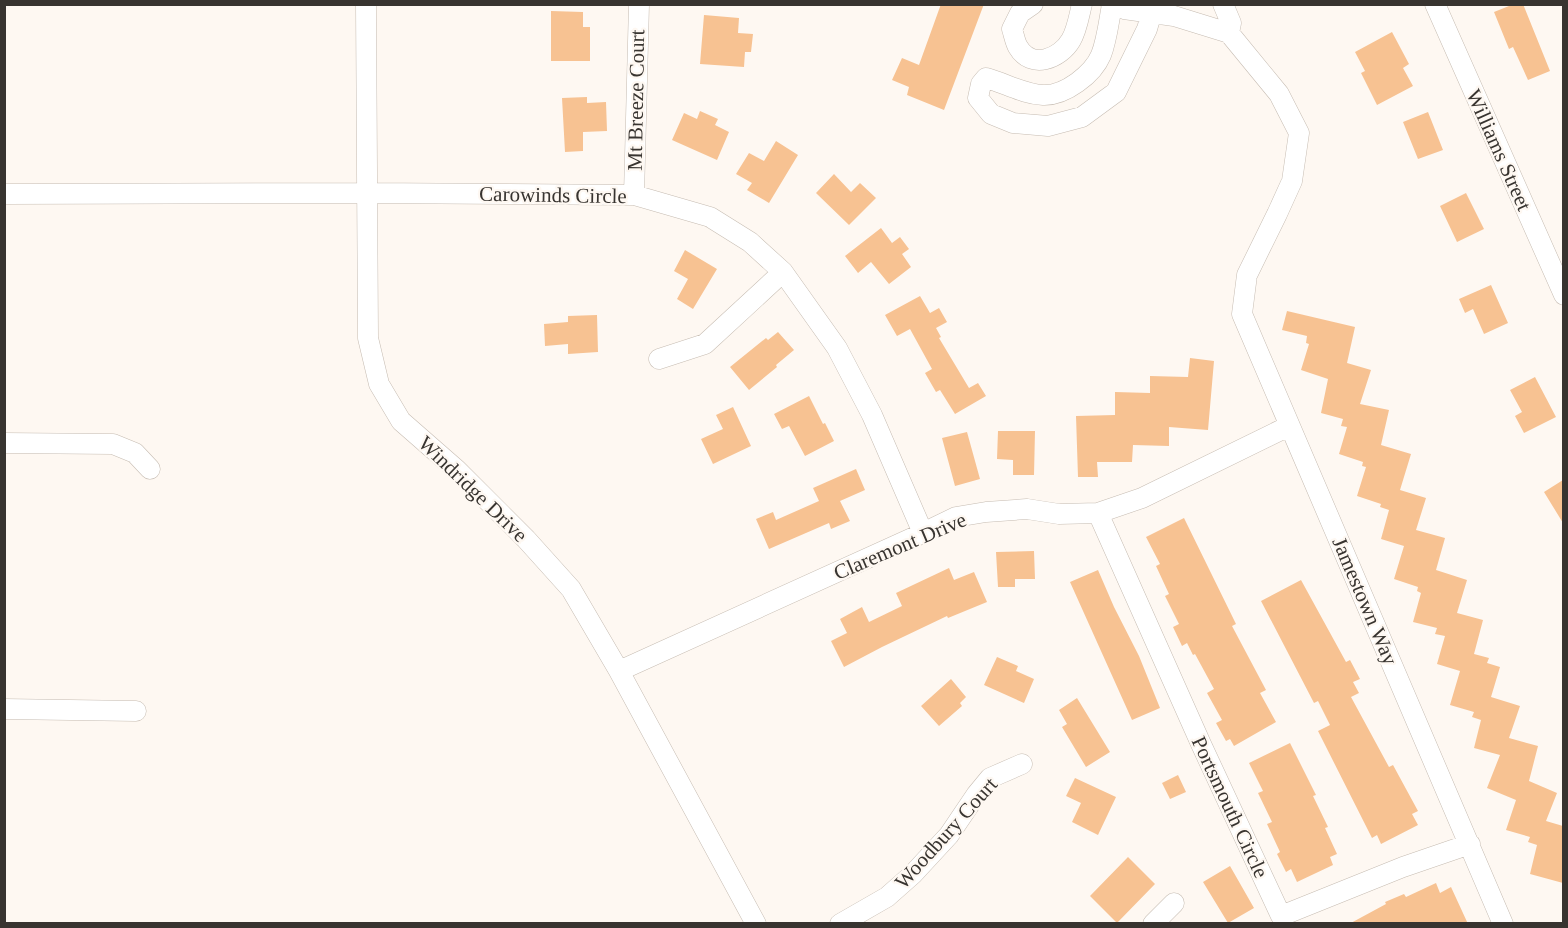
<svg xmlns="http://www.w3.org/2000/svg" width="1568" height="928" font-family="'Times New Roman',serif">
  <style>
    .building { fill: #f7c292 }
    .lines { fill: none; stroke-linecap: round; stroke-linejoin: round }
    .minor-casing { stroke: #c6bcb2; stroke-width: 21 }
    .minor { stroke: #fff; stroke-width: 20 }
    .labels { text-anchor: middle; stroke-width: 4.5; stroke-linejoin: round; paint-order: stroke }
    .street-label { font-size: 21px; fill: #383430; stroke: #fef8f2 }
  </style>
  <rect width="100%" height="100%" fill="#fef8f2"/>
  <!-- building -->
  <path class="building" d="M 941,4 L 984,4 L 944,110 L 907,95 L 909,87 L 892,80 L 902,58 L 919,65 Z
    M 1514,4 L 1523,4 L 1550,71 L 1528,80 L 1513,47 L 1509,49 L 1494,12 Z
    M 551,11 L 583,12 L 583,27 L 590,27 L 590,61 L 551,61 Z
    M 704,15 L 739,18 L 738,33 L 753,34 L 751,52 L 745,52 L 744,67 L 700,64 Z
    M 1392,32 L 1409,64 L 1403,68 L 1413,86 L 1377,105 L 1361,73 L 1365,71 L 1355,52 Z
    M 587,97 L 587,103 L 606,102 L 607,131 L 583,132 L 583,151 L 565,152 L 562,98 Z
    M 700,111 L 718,119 L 715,125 L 729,132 L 717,160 L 672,140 L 684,113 L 697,119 Z
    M 1428,112 L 1443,150 L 1418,159 L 1403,122 Z
    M 776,141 L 798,155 L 769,203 L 747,190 L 752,183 L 736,174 L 749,153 L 764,161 Z
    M 834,174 L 851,192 L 860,183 L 876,198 L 849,225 L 816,193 Z
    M 1466,193 L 1484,229 L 1457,242 L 1440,206 Z
    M 881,228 L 892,243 L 900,237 L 909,249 L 902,254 L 911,267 L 889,284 L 871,262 L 858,273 L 845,256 Z
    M 685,250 L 717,269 L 693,309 L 677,299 L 688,279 L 674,271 Z
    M 1491,285 L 1508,323 L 1484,334 L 1473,309 L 1465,313 L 1459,299 Z
    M 920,296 L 930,313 L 939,308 L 947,322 L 936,328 L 941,337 L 939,338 L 969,388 L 978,383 L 986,396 L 955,414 L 940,390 L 936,392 L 925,373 L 932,369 L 910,329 L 897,336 L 885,315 Z
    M 1287,311 L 1355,327 L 1347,363 L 1371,370 L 1360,404 L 1389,410 L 1381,445 L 1411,454 L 1400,490 L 1426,498 L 1416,530 L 1445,538 L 1436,570 L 1467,580 L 1457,613 L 1483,620 L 1474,654 L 1489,658 L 1487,663 L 1500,667 L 1491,697 L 1520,706 L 1509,738 L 1538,746 L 1529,781 L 1557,793 L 1546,821 L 1563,826 L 1563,883 L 1530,874 L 1537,845 L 1528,842 L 1530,837 L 1506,830 L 1516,800 L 1487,788 L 1500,755 L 1474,748 L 1481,720 L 1472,717 L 1474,712 L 1450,705 L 1460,671 L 1437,664 L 1445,636 L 1435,634 L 1437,628 L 1413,622 L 1421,593 L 1417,591 L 1418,587 L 1394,579 L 1404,546 L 1381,539 L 1389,510 L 1380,507 L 1381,504 L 1357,496 L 1366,467 L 1362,466 L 1363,462 L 1339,454 L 1347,427 L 1341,426 L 1343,419 L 1321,413 L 1328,379 L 1301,370 L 1309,344 L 1306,343 L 1307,336 L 1282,330 Z
    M 597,315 L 598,352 L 568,354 L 568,344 L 545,346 L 544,324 L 568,322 L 568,316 Z
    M 778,332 L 794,350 L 776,365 L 777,367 L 749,390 L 730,367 L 766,338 L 768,340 Z
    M 1190,358 L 1214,361 L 1208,430 L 1169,427 L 1169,446 L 1133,445 L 1132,462 L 1097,462 L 1098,477 L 1078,477 L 1076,416 L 1115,415 L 1115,392 L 1150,393 L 1150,376 L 1188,377 Z
    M 1535,377 L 1556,417 L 1524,433 L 1515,416 L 1522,412 L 1510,390 Z
    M 809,396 L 823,424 L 825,423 L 834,441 L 805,456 L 789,426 L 782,429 L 774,414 Z
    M 733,407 L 751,446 L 713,464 L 701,439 L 723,429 L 716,415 Z
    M 998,431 L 1035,431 L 1034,475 L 1013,475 L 1013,460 L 997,459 Z
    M 967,432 L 980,479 L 955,486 L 942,438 Z
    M 856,469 L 865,490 L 840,501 L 850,521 L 831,529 L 829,523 L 769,549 L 756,519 L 773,512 L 776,520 L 819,501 L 813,488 Z
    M 1563,480 L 1563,523 L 1544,492 Z
    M 1184,518 L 1236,624 L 1232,626 L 1266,690 L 1260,693 L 1276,722 L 1234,746 L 1230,739 L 1226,741 L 1216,723 L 1222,720 L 1207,693 L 1214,689 L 1195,654 L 1193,655 L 1187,643 L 1182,646 L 1173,627 L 1179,624 L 1165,596 L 1169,594 L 1156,566 L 1160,564 L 1146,537 Z
    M 1034,551 L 1035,579 L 1015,579 L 1015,587 L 998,587 L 996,552 Z
    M 949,568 L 954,580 L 974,572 L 987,602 L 948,618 L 947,616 L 882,647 L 844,667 L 831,641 L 847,633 L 840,619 L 862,607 L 869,622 L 902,606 L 896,593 Z
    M 1098,570 L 1114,607 L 1139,656 L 1160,708 L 1132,720 L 1070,582 Z
    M 1301,580 L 1346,662 L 1350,660 L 1360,679 L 1353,682 L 1359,693 L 1351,697 L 1389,767 L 1393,765 L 1418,811 L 1412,814 L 1418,825 L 1381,844 L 1377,835 L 1372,838 L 1318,731 L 1330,725 L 1318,701 L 1314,703 L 1261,601 Z
    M 997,657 L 1018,666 L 1016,671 L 1034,679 L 1024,703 L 984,685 Z
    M 951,679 L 966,697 L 960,703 L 962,706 L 939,726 L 921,706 Z
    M 1077,698 L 1110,752 L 1086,767 L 1062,727 L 1067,724 L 1059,710 Z
    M 1290,743 L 1316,795 L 1313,796 L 1328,827 L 1325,828 L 1337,854 L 1330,857 L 1333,865 L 1297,882 L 1291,869 L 1286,872 L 1277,854 L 1280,852 L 1267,824 L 1272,822 L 1258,793 L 1263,791 L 1249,763 Z
    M 1178,775 L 1186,792 L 1170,799 L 1162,783 Z
    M 1075,778 L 1116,797 L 1098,835 L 1072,822 L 1081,803 L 1066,796 Z
    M 1128,857 L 1155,884 L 1117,923 L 1090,896 Z
    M 1230,866 L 1254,908 L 1228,923 L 1203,882 Z
    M 1436,883 L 1440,893 L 1451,887 L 1468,924 L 1349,924 L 1386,904 L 1385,902 L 1404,894 L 1406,897 Z"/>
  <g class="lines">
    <!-- minor casing -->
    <g class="minor-casing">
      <path id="minor" d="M 366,4 L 368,338 L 379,384 L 401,421 L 457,470 L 526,539 L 571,589 L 619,671 L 756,924
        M 1033,4 L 1020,13 L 1012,29 C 1014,35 1015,42 1018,47 C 1031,70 1060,59 1071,40 C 1077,30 1079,16 1082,4
        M 1111,4 L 1124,9 L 1174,16 L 1229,33 L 1279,94 L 1299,133 L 1292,181 L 1277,214 L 1247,275 L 1242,314 L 1503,924
        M 1223,4 L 1231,23 L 1229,33
        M 1435,4 L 1564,295
        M 1112,5 C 1109,20 1107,40 1101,55 C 1093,74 1065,96 1043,95 C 1023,94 1005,83 986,78 L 981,84 L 978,98 L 991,114 L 1013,123 L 1048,126 L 1082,117 L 1116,92 L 1147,29 L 1152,12
        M 4,194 L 368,193 L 634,195 L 710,217 L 750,242 L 783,272 L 837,348 L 872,415 L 923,533
        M 634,195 L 639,4
        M 659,359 L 705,344 L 783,272
        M 4,443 L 113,444 L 135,453 L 150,469
        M 1098,513 L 1201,744 L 1281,916 L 1403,867 L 1470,844
        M 619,671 L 923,533 L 956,517 L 986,512 L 1027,509 L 1059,514 L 1098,513 L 1142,498 L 1289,426
        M 4,709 L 136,711
        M 840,924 L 887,897 L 913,874 L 949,835 L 976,795 L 990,778 L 1022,764
        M 1153,924 L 1174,903"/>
    </g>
    <!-- minor -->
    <use href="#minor" class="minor"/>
  </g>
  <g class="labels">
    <!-- street labels -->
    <g class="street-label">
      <text transform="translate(636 100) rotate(-89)" y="7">Mt Breeze Court</text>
      <text transform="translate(1499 150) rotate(66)" y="7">Williams Street</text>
      <text transform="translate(553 195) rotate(1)" y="7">Carowinds Circle</text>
      <text transform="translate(473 489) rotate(44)" y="7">Windridge Drive</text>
      <text transform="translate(900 546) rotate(-23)" y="7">Claremont Drive</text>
      <text transform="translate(1365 601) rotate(67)" y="7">Jamestown Way</text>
      <text transform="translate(1230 807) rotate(65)" y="7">Portsmouth Circle</text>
      <text transform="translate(946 833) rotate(-48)" y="7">Woodbury Court</text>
    </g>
  </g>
  <!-- border -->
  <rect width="1568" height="928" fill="none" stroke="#383430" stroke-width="12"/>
</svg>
